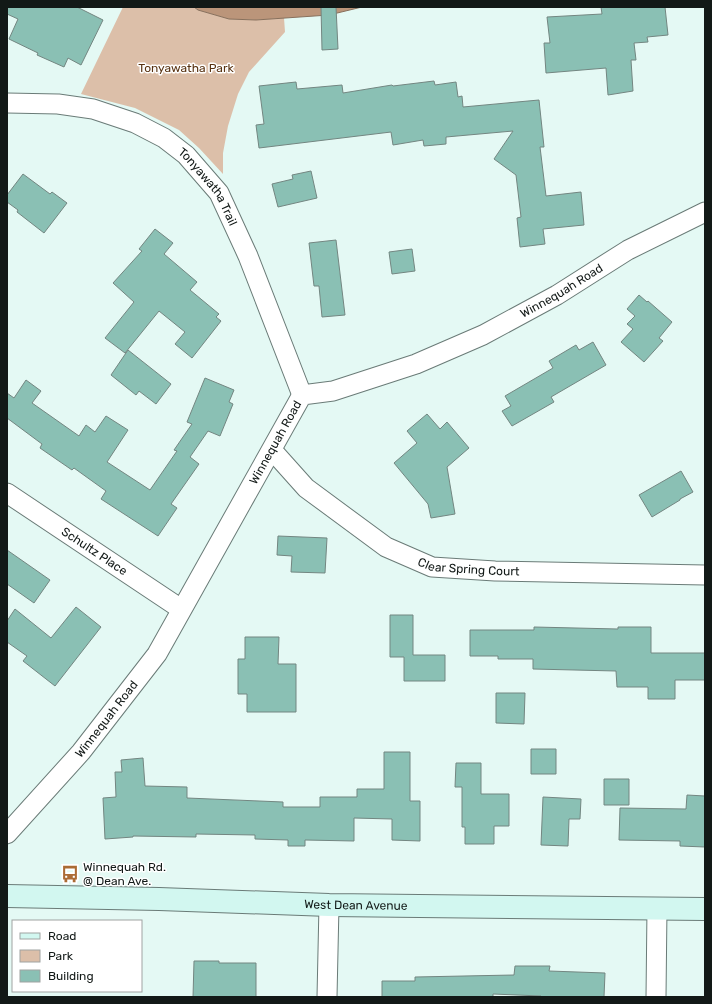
<svg xmlns="http://www.w3.org/2000/svg" width="712" height="1004" font-family="Rubik,sans-serif">
  <style>
    .green { fill: #dcbfa9 }
    .water { fill: #bb957a; stroke: #88705c }
    .building { fill: #8ac0b4; stroke: #738681 }
    .lines { fill: none; stroke-linecap: round; stroke-linejoin: round }
    .street-casing { stroke: #6a7b77; stroke-width: 21 }
    .secondary-casing { stroke: #6a7b77; stroke-width: 24 }
    .street { stroke: #fff; stroke-width: 19 }
    .secondary { stroke: #d2f7f0; stroke-width: 22 }
    .labels { text-anchor: middle; stroke-width: 3; stroke-linejoin: round; paint-order: stroke }
    .park-label { font-size: 12px; fill: #583211; stroke: #fff }
    .street-label { font-size: 12px; fill: #121917; stroke: #fff }
    .poi-label { font-size: 12px; fill: #121917; stroke: #fff; text-anchor: start }
  </style>
  <rect width="100%" height="100%" fill="#e4f9f4"/>
  <!-- green -->
  <path class="green" d="M 123,7 L 194,7 L 198,10 L 229,19 L 256,20 L 284,18 L 285,32 L 249,72 L 238,94 L 228,126 L 223,153 L 223,174 L 199,148 L 179,130 L 135,108 L 81,94 Z"/>
  <!-- water -->
  <path class="water" d="M 194,7 L 362,7 L 329,15 L 256,20 L 229,19 L 198,10 Z"/>
  <!-- building -->
  <path class="building" d="M 7,7 L 77,7 L 103,20 L 81,65 L 68,58 L 64,67 L 37,55 L 38,53 L 9,39 L 18,19 L 7,14 Z
    M 321,7 L 336,7 L 338,49 L 322,50 Z
    M 601,7 L 665,7 L 668,35 L 647,37 L 648,42 L 634,43 L 636,60 L 631,60 L 633,91 L 608,95 L 606,68 L 546,73 L 544,43 L 550,43 L 547,17 L 602,14 Z
    M 434,81 L 435,85 L 456,82 L 458,97 L 462,96 L 463,107 L 539,100 L 544,147 L 540,147 L 546,196 L 581,192 L 584,225 L 543,229 L 545,244 L 520,247 L 517,218 L 521,217 L 516,175 L 494,159 L 513,131 L 446,137 L 446,144 L 424,146 L 423,140 L 393,145 L 391,132 L 259,148 L 256,125 L 264,124 L 259,86 L 296,82 L 297,89 L 342,85 L 343,93 L 392,85 L 393,86 Z
    M 311,171 L 317,198 L 278,207 L 272,184 L 293,179 L 292,175 Z
    M 23,174 L 50,194 L 52,192 L 67,203 L 44,233 L 17,212 L 18,210 L 7,202 L 7,195 Z
    M 155,229 L 173,243 L 164,254 L 197,282 L 190,290 L 219,314 L 216,317 L 221,321 L 192,358 L 175,344 L 185,332 L 159,311 L 125,353 L 105,338 L 134,302 L 113,283 L 142,251 L 139,249 Z
    M 336,240 L 345,315 L 322,317 L 319,286 L 314,286 L 309,243 Z
    M 412,249 L 415,271 L 392,274 L 389,252 Z
    M 639,295 L 647,302 L 648,301 L 672,322 L 659,338 L 663,341 L 644,362 L 621,342 L 633,329 L 627,324 L 635,316 L 627,309 Z
    M 593,342 L 606,365 L 551,397 L 554,402 L 512,426 L 502,411 L 511,406 L 505,396 L 553,368 L 549,361 L 576,345 L 579,350 Z
    M 128,350 L 171,384 L 156,404 L 139,391 L 136,395 L 111,375 Z
    M 205,378 L 234,390 L 229,402 L 233,404 L 220,436 L 208,431 L 190,457 L 199,464 L 171,504 L 177,508 L 158,536 L 101,499 L 106,491 L 74,468 L 72,470 L 40,448 L 42,444 L 7,418 L 7,393 L 14,398 L 26,380 L 41,391 L 32,403 L 79,436 L 86,425 L 95,432 L 106,416 L 128,430 L 107,462 L 150,490 L 177,451 L 174,450 L 192,424 L 187,422 Z
    M 427,414 L 440,429 L 447,422 L 469,448 L 447,467 L 455,514 L 431,518 L 428,504 L 394,463 L 417,443 L 407,431 Z
    M 681,471 L 693,492 L 680,499 L 680,500 L 652,517 L 639,495 Z
    M 278,536 L 327,538 L 325,573 L 291,572 L 292,556 L 277,555 Z
    M 7,550 L 50,580 L 34,603 L 7,584 Z
    M 76,607 L 101,627 L 55,686 L 23,661 L 27,656 L 7,642 L 7,621 L 15,609 L 51,638 Z
    M 390,615 L 413,615 L 413,655 L 445,655 L 445,681 L 404,681 L 404,657 L 390,657 Z
    M 534,627 L 618,629 L 618,627 L 651,627 L 651,653 L 705,653 L 705,680 L 675,680 L 675,699 L 648,699 L 648,687 L 617,687 L 616,671 L 533,669 L 533,659 L 498,659 L 498,656 L 470,656 L 470,630 L 534,630 Z
    M 245,637 L 279,637 L 278,664 L 296,664 L 296,712 L 247,712 L 247,694 L 238,694 L 238,659 L 245,659 Z
    M 496,693 L 525,693 L 524,724 L 496,723 Z
    M 531,749 L 556,749 L 556,774 L 531,774 Z
    M 384,752 L 410,752 L 410,801 L 420,801 L 420,841 L 392,840 L 392,819 L 354,818 L 354,841 L 305,840 L 305,846 L 288,846 L 288,840 L 255,839 L 255,835 L 196,834 L 196,837 L 133,836 L 133,837 L 105,839 L 103,798 L 116,797 L 115,772 L 122,772 L 121,760 L 143,758 L 145,786 L 187,787 L 187,798 L 283,802 L 283,807 L 320,807 L 320,797 L 357,797 L 357,789 L 384,789 Z
    M 456,763 L 481,763 L 481,794 L 509,794 L 509,826 L 494,826 L 494,844 L 465,844 L 465,827 L 462,827 L 462,787 L 455,787 Z
    M 604,779 L 629,779 L 629,805 L 604,805 Z
    M 687,795 L 705,796 L 705,847 L 680,846 L 680,841 L 619,840 L 620,808 L 686,809 Z
    M 543,797 L 581,799 L 580,819 L 569,819 L 568,846 L 541,845 Z
    M 194,961 L 219,961 L 219,963 L 256,963 L 256,997 L 193,997 Z
    M 515,966 L 550,966 L 549,971 L 605,973 L 604,997 L 541,997 L 541,996 L 493,994 L 493,997 L 382,997 L 382,981 L 415,981 L 415,977 L 514,975 Z"/>
  <g class="lines">
    <!-- street casing -->
    <g class="street-casing">
      <g id="street">
        <path id="s1" d="M 7,103 L 58,104 L 93,109 L 135,123 L 164,138 L 186,155 L 219,193 L 248,256 L 302,395"/>
        <path id="s2" d="M 272,450 L 306,488 L 386,547 L 432,567 L 495,571 L 705,575"/>
        <path id="s3" d="M 7,493 L 181,609"/>
        <path id="s4" d="M 7,834 L 81,752 L 157,654 L 302,395 L 333,391 L 416,364 L 483,335 L 557,295 L 628,250 L 705,212"/>
        <path d="M 327,997 L 329,905"/>
        <path d="M 656,997 L 657,908"/>
      </g>
    </g>
    <!-- secondary casing -->
    <g class="secondary-casing">
      <g id="secondary">
        <path id="s5" d="M 7,896 L 159,899 L 329,905 L 705,909"/>
      </g>
    </g>
    <!-- street -->
    <use href="#street" class="street"/>
    <!-- secondary -->
    <use href="#secondary" class="secondary"/>
  </g>
  <!-- icons -->
  <defs>
    <g id="bus-bare" transform="scale(1.38)"><path d="M-5-6H5V4H4V6H2V4H-2V6H-4V4H-5ZM-3.5-4V0h7V-4ZM-3.5 1.2v1.5H-2V1.2ZM2 1.2v1.5H3.5V1.2Z" fill="#ab6b34" stroke="#fff" stroke-width="2.5" paint-order="stroke"/></g>
  </defs>
  <g fill-rule="evenodd">
    <use href="#bus-bare" x="70" y="874"/>
  </g>
  <g class="labels">
    <!-- park labels -->
    <g class="park-label">
      <text x="186" y="72">Tonyawatha Park</text>
    </g>
    <!-- street labels -->
    <g class="street-label">
      <text dy="4" stroke="none"><textPath href="#s1" startOffset="230">Tonyawatha Trail</textPath></text>
      <text dy="4" stroke="none"><textPath href="#s4" startOffset="813">Winnequah Road</textPath></text>
      <text dy="4" stroke="none"><textPath href="#s4" startOffset="477">Winnequah Road</textPath></text>
      <text dy="4" stroke="none"><textPath href="#s3" startOffset="105">Schultz Place</textPath></text>
      <text dy="4" stroke="none"><textPath href="#s2" startOffset="237">Clear Spring Court</textPath></text>
      <text dy="4" stroke="none"><textPath href="#s4" startOffset="152">Winnequah Road</textPath></text>
      <text dy="4" stroke="none"><textPath href="#s5" startOffset="349">West Dean Avenue</textPath></text>
    </g>
    <!-- poi labels -->
    <g class="poi-label">
      <text x="83" y="871">Winnequah Rd.<tspan x="83" dy="14">@ Dean Ave.</tspan></text>
    </g>
  </g>
  <!-- border -->
  <rect width="712" height="1004" fill="none" stroke="#121917" stroke-width="16"/>
  <!-- legend -->
  <rect x="12" y="920" width="130" height="72" fill="#ffffff" stroke="#a0a3a2"/>
  <rect x="20" y="933" width="20" height="6" fill="#d2f7f0" stroke="#a0a3a2"/>
  <text x="48" y="940" font-size="12" fill="#121917">Road</text>
  <rect x="20" y="950" width="20" height="12" fill="#dcbfa9" stroke="#a0a3a2"/>
  <text x="48" y="960" font-size="12" fill="#121917">Park</text>
  <rect x="20" y="970" width="20" height="12" fill="#8ac0b4" stroke="#a0a3a2"/>
  <text x="48" y="980" font-size="12" fill="#121917">Building</text>
</svg>
